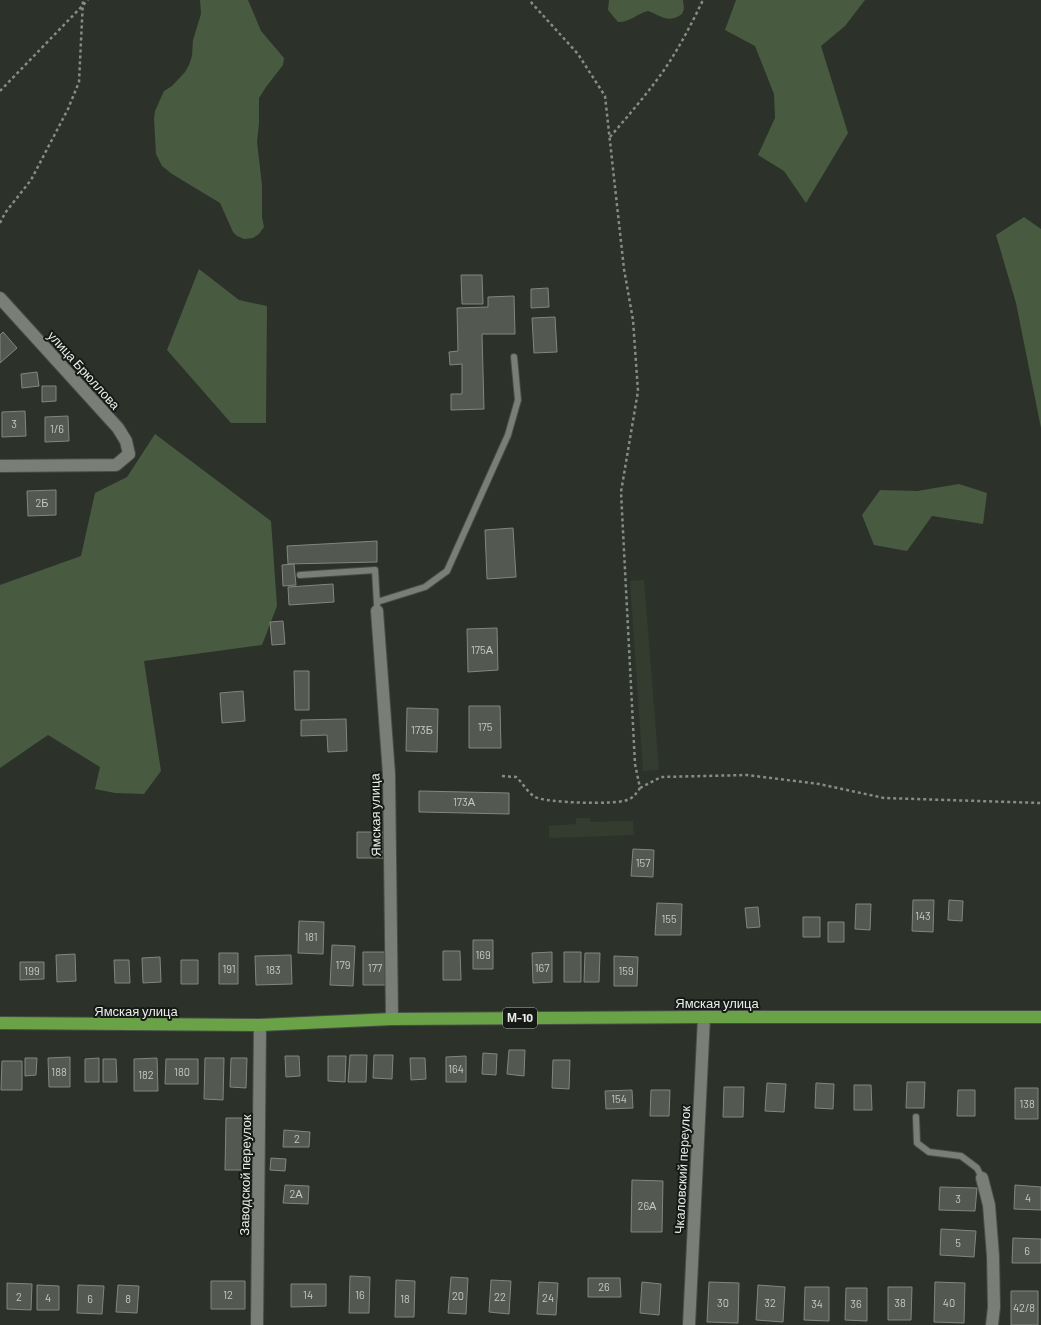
<svg xmlns="http://www.w3.org/2000/svg" width="1041" height="1325" font-family="Barlow,sans-serif">
  <style>
    .built { fill: #333c2f }
    .green { fill: #485a40 }
    .building { fill: #535950; stroke: #81877e }
    .lines { fill: none; stroke-linecap: round; stroke-linejoin: round }
    .service-casing { stroke: #484d46; stroke-width: 8 }
    .minor-casing { stroke: #484d46; stroke-width: 14 }
    .trunk-casing { stroke: #484d46; stroke-width: 14 }
    .path { stroke: #878c86; stroke-width: 2.5; stroke-dasharray: 3 3; stroke-linecap: butt }
    .service { stroke: #797f76; stroke-width: 6 }
    .minor { stroke: #797f76; stroke-width: 12 }
    .trunk { stroke: #6aa248; stroke-width: 12 }
    .labels { text-anchor: middle; stroke-width: 4; stroke-linejoin: round; paint-order: stroke }
    .number-label { font-size: 11px; fill: #c4c9c3 }
    .shield { fill: #161915; stroke: #aaaea9; stroke-width: 1 }
    .shield-label { font-size: 12px; font-weight: bold; fill: #eaeee9 }
    .street-label { font-size: 13px; fill: #eaeee9; stroke: #161915 }
  </style>
  <rect width="100%" height="100%" fill="#2c322a"/>
  <!-- built -->
  <path class="built" d="M 644,580 L 659,770 L 643,771 L 630,581 Z
    M 576,818 L 590,818 L 590,822 L 633,821 L 634,835 L 549,838 L 549,826 L 576,824 Z"/>
  <!-- green -->
  <path class="green" d="M 200,0 L 248,0 L 261,31 L 284,58 L 283,65 L 266,87 L 259,98 L 259,123 L 257,142 L 262,185 L 262,217 L 264,227 L 259,234 L 253,238 L 244,239 L 237,236 L 233,232 L 220,203 L 172,174 L 162,166 L 156,154 L 154,119 L 155,111 L 164,91 L 172,86 L 185,72 L 189,65 L 192,56 L 193,40 L 201,14 Z
    M 609,0 L 683,0 L 684,9 L 682,14 C 668,24 662,16 648,11 C 636,14 631,22 618,22 L 608,10 Z
    M 736,0 L 865,0 L 845,26 L 821,46 L 848,133 L 806,203 L 784,171 L 758,155 L 775,118 L 774,94 L 755,46 L 725,30 Z
    M 1024,217 L 1041,229 L 1041,428 L 1016,303 L 996,235 Z
    M 199,269 L 239,300 L 267,306 L 266,423 L 231,423 L 167,350 Z
    M 155,434 L 271,521 L 277,606 L 262,645 L 144,661 L 161,771 L 144,794 L 115,793 L 95,789 L 100,767 L 48,735 L 0,768 L 0,585 L 81,556 L 95,493 L 127,477 Z
    M 959,484 L 987,493 L 983,524 L 932,516 L 907,551 L 874,545 L 862,515 L 880,490 L 917,491 Z"/>
  <!-- building -->
  <path class="building" d="M 461,275 L 482,275 L 483,304 L 462,304 Z
    M 548,288 L 549,307 L 531,308 L 531,289 Z
    M 514,296 L 515,334 L 482,334 L 484,409 L 451,410 L 451,394 L 462,394 L 462,364 L 450,365 L 449,352 L 458,351 L 457,308 L 488,307 L 488,297 Z
    M 555,317 L 557,352 L 534,353 L 532,318 Z
    M 3,332 L 17,348 L 0,363 L 0,335 Z
    M 37,372 L 39,386 L 22,388 L 21,374 Z
    M 42,386 L 56,386 L 56,401 L 42,402 Z
    M 25,411 L 26,436 L 2,437 L 2,412 Z
    M 68,416 L 69,441 L 45,442 L 45,417 Z
    M 56,490 L 56,515 L 28,516 L 27,491 Z
    M 513,528 L 516,577 L 487,579 L 485,530 Z
    M 377,541 L 377,562 L 288,564 L 287,546 Z
    M 294,564 L 296,585 L 283,586 L 282,565 Z
    M 333,584 L 334,602 L 289,605 L 288,587 Z
    M 283,621 L 285,644 L 272,645 L 270,622 Z
    M 497,628 L 498,670 L 468,672 L 467,629 Z
    M 294,671 L 309,671 L 309,710 L 295,710 Z
    M 243,691 L 245,721 L 222,723 L 220,693 Z
    M 469,706 L 500,706 L 501,748 L 469,748 Z
    M 407,708 L 438,709 L 437,752 L 406,751 Z
    M 346,719 L 347,751 L 328,752 L 327,735 L 301,736 L 301,720 Z
    M 419,791 L 509,793 L 509,814 L 419,812 Z
    M 357,832 L 385,832 L 385,858 L 357,858 Z
    M 633,849 L 654,850 L 653,877 L 631,876 Z
    M 913,900 L 934,900 L 933,932 L 912,931 Z
    M 949,900 L 963,901 L 962,921 L 948,920 Z
    M 657,903 L 682,904 L 681,935 L 655,935 Z
    M 856,904 L 871,904 L 870,930 L 855,929 Z
    M 758,907 L 760,927 L 747,928 L 745,908 Z
    M 803,917 L 820,917 L 820,937 L 803,937 Z
    M 299,921 L 324,922 L 323,954 L 298,953 Z
    M 828,922 L 844,922 L 844,942 L 828,942 Z
    M 473,940 L 493,940 L 493,969 L 473,969 Z
    M 332,945 L 355,946 L 353,986 L 330,985 Z
    M 443,951 L 460,951 L 461,980 L 443,980 Z
    M 363,952 L 387,952 L 387,985 L 363,985 Z
    M 552,952 L 552,982 L 533,983 L 532,953 Z
    M 564,952 L 581,952 L 581,982 L 564,982 Z
    M 219,953 L 238,953 L 238,984 L 219,984 Z
    M 585,953 L 600,953 L 599,982 L 584,982 Z
    M 75,954 L 76,981 L 57,982 L 56,955 Z
    M 291,955 L 292,984 L 256,985 L 255,956 Z
    M 614,956 L 638,957 L 637,986 L 614,986 Z
    M 160,957 L 161,982 L 143,983 L 142,958 Z
    M 114,960 L 129,960 L 130,983 L 115,983 Z
    M 181,960 L 198,960 L 198,984 L 181,984 Z
    M 20,962 L 44,962 L 44,979 L 20,980 Z
    M 509,1050 L 525,1050 L 524,1076 L 507,1074 Z
    M 483,1053 L 497,1054 L 496,1075 L 482,1074 Z
    M 350,1055 L 367,1055 L 366,1082 L 348,1082 Z
    M 374,1055 L 393,1055 L 392,1079 L 373,1078 Z
    M 285,1056 L 299,1056 L 300,1076 L 286,1077 Z
    M 328,1056 L 346,1056 L 345,1082 L 328,1081 Z
    M 466,1056 L 466,1082 L 446,1082 L 446,1057 Z
    M 70,1057 L 70,1087 L 49,1087 L 48,1058 Z
    M 25,1058 L 37,1058 L 36,1075 L 25,1076 Z
    M 99,1058 L 99,1082 L 85,1082 L 85,1059 Z
    M 157,1058 L 158,1091 L 134,1091 L 134,1059 Z
    M 205,1058 L 224,1058 L 223,1100 L 204,1099 Z
    M 231,1058 L 247,1058 L 246,1088 L 230,1087 Z
    M 410,1058 L 425,1058 L 426,1079 L 411,1080 Z
    M 103,1059 L 116,1059 L 117,1082 L 103,1082 Z
    M 166,1059 L 198,1059 L 198,1084 L 165,1084 Z
    M 553,1060 L 570,1060 L 569,1089 L 552,1088 Z
    M 2,1061 L 22,1061 L 22,1090 L 1,1090 Z
    M 907,1082 L 925,1082 L 924,1108 L 906,1108 Z
    M 767,1083 L 786,1084 L 784,1112 L 765,1111 Z
    M 816,1083 L 834,1084 L 833,1109 L 815,1108 Z
    M 854,1085 L 871,1085 L 872,1110 L 854,1110 Z
    M 724,1087 L 744,1087 L 743,1117 L 723,1117 Z
    M 1015,1088 L 1038,1088 L 1038,1119 L 1015,1119 Z
    M 632,1090 L 633,1108 L 606,1109 L 605,1091 Z
    M 651,1090 L 670,1090 L 669,1116 L 650,1116 Z
    M 958,1090 L 975,1090 L 975,1116 L 957,1116 Z
    M 226,1118 L 249,1118 L 249,1170 L 225,1170 Z
    M 284,1130 L 310,1132 L 309,1147 L 283,1147 Z
    M 271,1158 L 286,1159 L 285,1171 L 270,1170 Z
    M 632,1180 L 663,1181 L 662,1232 L 631,1232 Z
    M 285,1185 L 309,1186 L 308,1204 L 283,1203 Z
    M 1015,1185 L 1041,1187 L 1041,1210 L 1014,1209 Z
    M 940,1187 L 977,1188 L 975,1211 L 939,1210 Z
    M 941,1229 L 976,1231 L 974,1257 L 940,1255 Z
    M 1013,1238 L 1041,1239 L 1041,1263 L 1012,1263 Z
    M 350,1276 L 370,1277 L 369,1313 L 349,1313 Z
    M 451,1277 L 468,1278 L 466,1314 L 448,1313 Z
    M 588,1278 L 620,1278 L 621,1297 L 588,1297 Z
    M 396,1280 L 415,1281 L 414,1317 L 395,1317 Z
    M 491,1280 L 511,1281 L 509,1314 L 489,1312 Z
    M 211,1281 L 245,1281 L 245,1309 L 211,1309 Z
    M 539,1282 L 558,1283 L 556,1315 L 537,1314 Z
    M 642,1282 L 661,1284 L 659,1315 L 640,1313 Z
    M 709,1282 L 739,1283 L 738,1323 L 707,1322 Z
    M 935,1282 L 965,1283 L 964,1323 L 934,1322 Z
    M 7,1283 L 32,1284 L 31,1310 L 7,1309 Z
    M 291,1284 L 326,1284 L 326,1306 L 291,1307 Z
    M 37,1285 L 59,1286 L 59,1310 L 37,1310 Z
    M 78,1285 L 104,1286 L 102,1314 L 77,1313 Z
    M 118,1285 L 139,1286 L 137,1313 L 116,1312 Z
    M 758,1285 L 785,1287 L 783,1322 L 756,1320 Z
    M 805,1287 L 829,1287 L 829,1321 L 804,1320 Z
    M 888,1287 L 912,1287 L 911,1320 L 888,1320 Z
    M 846,1288 L 867,1288 L 867,1321 L 845,1320 Z
    M 1011,1291 L 1038,1291 L 1038,1325 L 1011,1325 Z"/>
  <g class="lines">
    <!-- service casing -->
    <g class="service-casing">
      <path id="service" d="M 300,575 L 375,570 L 377,605
        M 377,602 L 425,587 L 447,571 L 508,435 L 518,400 L 514,357
        M 916,1117 L 917,1143 L 929,1152 L 961,1156 L 977,1168 L 982,1178"/>
    </g>
    <!-- minor casing -->
    <g class="minor-casing">
      <path id="minor" d="M 0,298 L 118,428 L 126,441 L 129,454 L 116,465 L 0,466
        M 377,611 L 389,774 L 392,1019
        M 982,1178 L 989,1205 L 993,1256 L 994,1307 L 992,1325
        M 257,1325 L 260,1025
        M 689,1325 L 704,1017"/>
    </g>
    <!-- trunk casing -->
    <g class="trunk-casing">
      <path id="trunk" d="M 0,1023 L 260,1025 L 392,1019 L 704,1017 L 1041,1017"/>
    </g>
    <!-- path -->
    <path class="path" d="M 0,91 L 88,0
      M 610,137 C 628,116 646,95 662,73 C 678,50 691,25 703,0
      M 0,223 L 5,213 L 31,180 L 68,109 L 79,82 L 83,0
      M 502,776 L 516,777 C 523,783 527,792 535,797 C 547,803 615,805 627,800 C 633,798 636,794 640,788 L 635,764 L 621,492 L 638,391 L 633,320 L 624,269 L 605,96 L 578,54 L 529,0
      M 640,788 L 661,777 L 747,775 L 819,784 L 884,798 L 1041,803"/>
    <!-- service -->
    <use href="#service" class="service"/>
    <!-- minor -->
    <use href="#minor" class="minor"/>
    <!-- trunk -->
    <use href="#trunk" class="trunk"/>
  </g>
  <g class="labels">
    <!-- number labels -->
    <g class="number-label">
      <text x="14" y="428">3</text>
      <text x="57" y="433">1/6</text>
      <text x="42" y="507">2Б</text>
      <text x="482" y="654">175А</text>
      <text x="485" y="731">175</text>
      <text x="422" y="734">173Б</text>
      <text x="464" y="806">173А</text>
      <text x="643" y="867">157</text>
      <text x="923" y="920">143</text>
      <text x="669" y="923">155</text>
      <text x="311" y="941">181</text>
      <text x="483" y="959">169</text>
      <text x="343" y="969">179</text>
      <text x="375" y="972">177</text>
      <text x="542" y="972">167</text>
      <text x="229" y="973">191</text>
      <text x="273" y="974">183</text>
      <text x="32" y="975">199</text>
      <text x="626" y="975">159</text>
      <text x="456" y="1073">164</text>
      <text x="59" y="1076">188</text>
      <text x="182" y="1076">180</text>
      <text x="146" y="1079">182</text>
      <text x="619" y="1103">154</text>
      <text x="1027" y="1108">138</text>
      <text x="297" y="1143">2</text>
      <text x="296" y="1198">2А</text>
      <text x="1028" y="1202">4</text>
      <text x="958" y="1203">3</text>
      <text x="647" y="1210">26А</text>
      <text x="958" y="1247">5</text>
      <text x="1027" y="1255">6</text>
      <text x="604" y="1291">26</text>
      <text x="228" y="1299">12</text>
      <text x="308" y="1299">14</text>
      <text x="360" y="1299">16</text>
      <text x="458" y="1300">20</text>
      <text x="19" y="1301">2</text>
      <text x="500" y="1301">22</text>
      <text x="48" y="1302">4</text>
      <text x="548" y="1302">24</text>
      <text x="90" y="1303">6</text>
      <text x="128" y="1303">8</text>
      <text x="405" y="1303">18</text>
      <text x="723" y="1307">30</text>
      <text x="770" y="1307">32</text>
      <text x="900" y="1307">38</text>
      <text x="949" y="1307">40</text>
      <text x="817" y="1308">34</text>
      <text x="856" y="1308">36</text>
      <text x="1024" y="1312">42/8</text>
    </g>
    <!-- shield labels -->
    <rect class="shield" x="503" y="1008" width="34" height="20" rx="3"/>
    <g class="shield-label">
      <text x="520" y="1022">М-10</text>
    </g>
    <!-- street labels -->
    <g class="street-label">
      <text transform="translate(84 370) rotate(48)" y="5">улица Брюллова</text>
      <text transform="translate(375 815) rotate(-91)" y="5">Ямская улица</text>
      <text x="717" y="1008">Ямская улица</text>
      <text x="136" y="1016">Ямская улица</text>
      <text transform="translate(682 1170) rotate(-87)" y="5">Чкаловский переулок</text>
      <text transform="translate(245 1175) rotate(-89)" y="5">Заводской переулок</text>
    </g>
  </g>
</svg>
